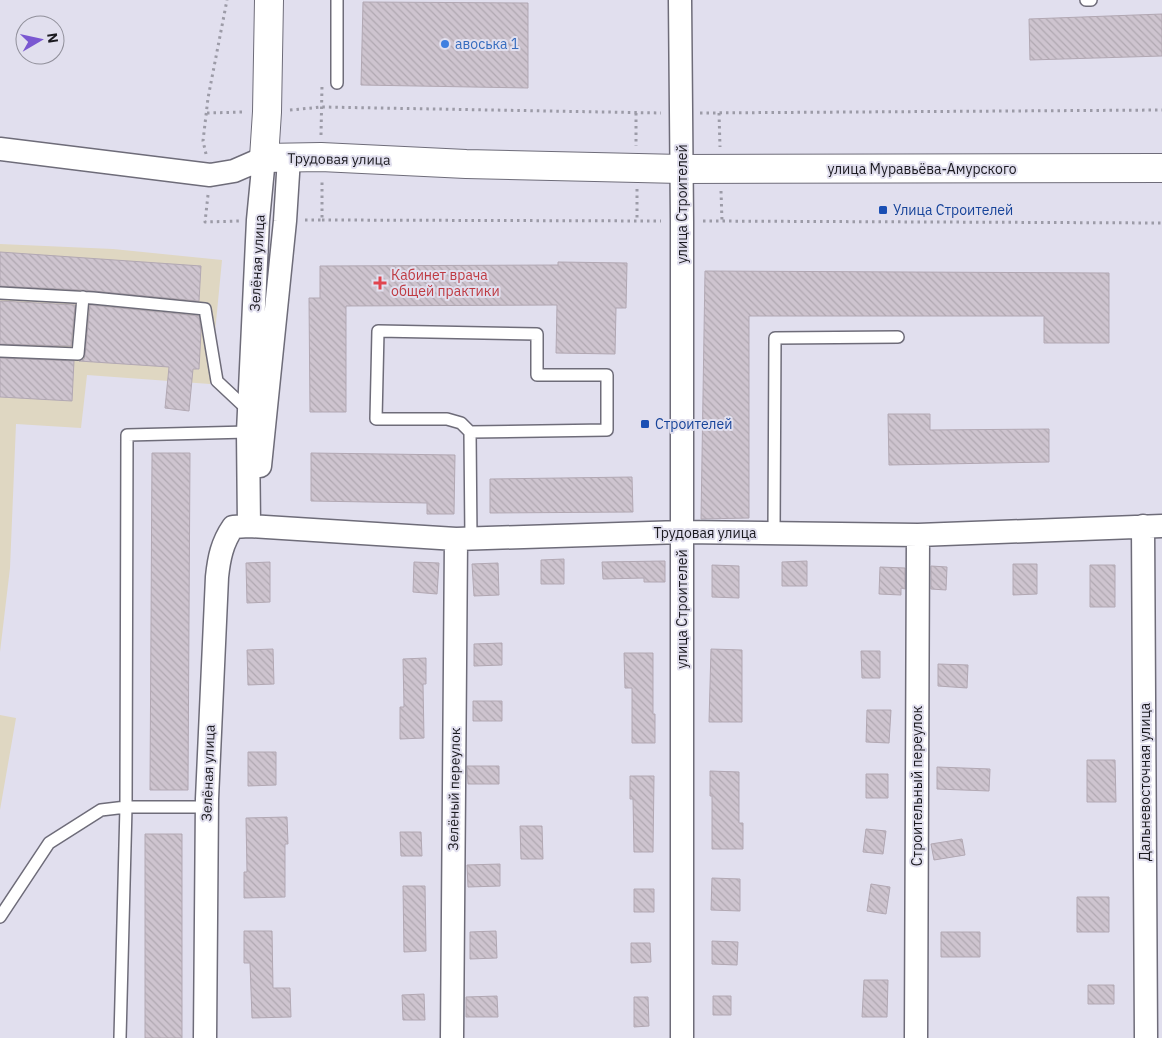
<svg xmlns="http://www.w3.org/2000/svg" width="1162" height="1038" font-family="'IBM Plex Sans',sans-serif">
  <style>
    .industrial { fill: #dfd7c2 }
    .building { fill: url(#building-back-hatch); stroke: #b2a8b3 }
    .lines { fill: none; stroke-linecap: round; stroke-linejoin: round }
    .lane-casing { stroke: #6e6c79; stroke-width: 14 }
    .street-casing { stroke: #6e6c79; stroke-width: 25 }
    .secondary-casing { stroke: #6e6c79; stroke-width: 30 }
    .path { stroke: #9c9ba7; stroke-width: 3; stroke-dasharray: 2.5 4; stroke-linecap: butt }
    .lane { stroke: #fff; stroke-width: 11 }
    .street { stroke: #fff; stroke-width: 22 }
    .secondary { stroke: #fff; stroke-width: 28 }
    .shop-dot { fill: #3f7fe0; stroke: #e1dfee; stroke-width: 2 }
    .transit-dot { fill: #1a4fb4; stroke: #e1dfee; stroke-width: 2 }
    .health-dot { fill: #e0444e; stroke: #e1dfee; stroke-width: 2 }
    .labels { text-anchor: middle; stroke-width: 4; stroke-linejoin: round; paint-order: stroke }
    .shop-label { font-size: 14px; fill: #366cbe; stroke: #e1dfee; text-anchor: start }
    .street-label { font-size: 14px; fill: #1a191f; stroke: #e1dfee }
    .transit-label { font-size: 14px; fill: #164399; stroke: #e1dfee; text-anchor: start }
    .health-label { font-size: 14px; fill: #be3a42; stroke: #e1dfee; text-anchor: start }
  </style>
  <defs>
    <pattern id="building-back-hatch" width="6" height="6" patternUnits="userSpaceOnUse" patternTransform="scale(1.25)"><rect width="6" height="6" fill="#cec4cf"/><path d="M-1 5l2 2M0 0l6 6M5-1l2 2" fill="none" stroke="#b0a8b1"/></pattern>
  </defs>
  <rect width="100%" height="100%" fill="#e1dfee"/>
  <!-- industrial -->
  <path class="industrial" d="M 0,244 L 113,249 L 222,260 L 210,384 L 87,375 L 81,428 L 16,424 L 10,568 L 0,652 Z
    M 0,715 L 16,718 L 0,810 Z"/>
  <!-- building -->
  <path class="building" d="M 363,2 L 528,3 L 528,88 L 361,85 Z
    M 1162,14 L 1162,56 L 1030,60 L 1029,19 Z
    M 0,252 L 201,266 L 199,301 L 83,290 L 0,286 Z
    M 558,262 L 627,263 L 626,308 L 616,308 L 615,354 L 556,353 L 557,305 L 346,306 L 346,412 L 310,412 L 309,298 L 320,298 L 320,266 L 558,265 Z
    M 705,271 L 1109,273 L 1109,343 L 1044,343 L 1044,316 L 749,316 L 749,518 L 701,519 Z
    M 0,301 L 75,305 L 71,346 L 0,344 Z
    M 90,305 L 199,316 L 201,332 L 199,369 L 193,369 L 189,411 L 165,408 L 169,367 L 79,361 L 84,359 L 85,355 Z
    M 0,358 L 74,361 L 72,401 L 0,397 Z
    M 888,414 L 930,414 L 930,430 L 1049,429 L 1049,462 L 889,465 Z
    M 152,453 L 190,453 L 188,790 L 150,790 Z
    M 311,453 L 455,455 L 454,514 L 427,514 L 427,503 L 311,501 Z
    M 632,477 L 633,512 L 490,513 L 490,479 Z
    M 564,559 L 564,584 L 541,584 L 541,560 Z
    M 665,561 L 665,582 L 644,582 L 644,578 L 603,579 L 602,562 Z
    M 807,561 L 807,586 L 782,586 L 782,562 Z
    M 270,562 L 270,602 L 247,603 L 246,563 Z
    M 414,562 L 439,563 L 437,594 L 413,592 Z
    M 498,563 L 499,595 L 474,596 L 472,564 Z
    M 1013,564 L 1037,564 L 1037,594 L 1013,595 Z
    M 712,565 L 739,566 L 739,598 L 712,597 Z
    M 1090,565 L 1115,565 L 1115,607 L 1090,607 Z
    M 931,566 L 947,567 L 946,590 L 931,589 Z
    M 880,567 L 905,568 L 905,589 L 901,588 L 901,595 L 879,594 Z
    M 502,643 L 502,665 L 474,666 L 474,644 Z
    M 273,649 L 274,684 L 248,685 L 247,650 Z
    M 711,649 L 742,650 L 742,722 L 709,722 Z
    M 861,651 L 880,651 L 880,678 L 862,678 Z
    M 624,653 L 653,653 L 653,714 L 655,714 L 655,743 L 632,743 L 632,688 L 625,688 Z
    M 426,658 L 426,684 L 423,684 L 424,738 L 400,739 L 400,707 L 404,707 L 403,659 Z
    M 938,664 L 968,665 L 967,688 L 938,686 Z
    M 473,701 L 502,701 L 502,721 L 473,721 Z
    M 867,710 L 891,710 L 889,743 L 866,742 Z
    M 248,752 L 276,752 L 276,785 L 248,786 Z
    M 1087,760 L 1115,760 L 1116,802 L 1087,802 Z
    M 467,766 L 499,766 L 499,784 L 468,784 Z
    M 937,767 L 990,769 L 989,791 L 937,789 Z
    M 710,771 L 739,772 L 739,823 L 743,823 L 743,849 L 712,849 L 712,796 L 710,796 Z
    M 866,774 L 888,774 L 888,798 L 866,798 Z
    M 630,776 L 654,776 L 653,852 L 634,852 L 633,799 L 630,799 Z
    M 287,817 L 288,844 L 285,844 L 285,897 L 244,898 L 244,872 L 247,872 L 246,818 Z
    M 520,826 L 542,826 L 543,859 L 521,859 Z
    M 866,829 L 886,831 L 883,854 L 863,852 Z
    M 400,832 L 421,832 L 422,856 L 401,856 Z
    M 145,834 L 182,834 L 182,1038 L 145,1038 Z
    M 962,839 L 965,855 L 934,860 L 931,844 Z
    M 500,864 L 500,886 L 468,887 L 467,865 Z
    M 712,878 L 740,879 L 740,911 L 711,910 Z
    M 871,884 L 890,887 L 886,914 L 867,911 Z
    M 403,886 L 425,886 L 426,951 L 404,952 Z
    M 634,889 L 654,889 L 654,912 L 634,912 Z
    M 1077,897 L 1109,897 L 1109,932 L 1077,932 Z
    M 244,931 L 272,931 L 273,988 L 290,988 L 291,1017 L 252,1018 L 250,963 L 244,963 Z
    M 496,931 L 497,958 L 470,959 L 470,932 Z
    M 941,932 L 980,932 L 980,957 L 941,957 Z
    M 712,941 L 738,942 L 737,965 L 712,964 Z
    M 631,943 L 650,943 L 651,962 L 631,963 Z
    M 864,980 L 888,980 L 887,1017 L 862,1017 Z
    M 1088,985 L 1114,985 L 1114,1004 L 1088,1004 Z
    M 424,994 L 425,1020 L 403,1020 L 402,995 Z
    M 497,996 L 498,1017 L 466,1017 L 466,997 Z
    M 713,996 L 731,996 L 731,1015 L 713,1015 Z
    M 634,997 L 648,997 L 649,1026 L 634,1027 Z"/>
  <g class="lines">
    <!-- lane casing -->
    <g class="lane-casing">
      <path id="lane" d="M 1086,0 L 1091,0
        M 337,83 L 337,0
        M 0,293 L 93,298 L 205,309 L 217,381 L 249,411
        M 0,351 L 78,354 L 83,297
        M 470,432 L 607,430 L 607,375 L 537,375 L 537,334 L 378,331 L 376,419 L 447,419 L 461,423 L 470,432 L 471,539
        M 774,533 L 775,338 L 898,337
        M 0,917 L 49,843 L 101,810 L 126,807 L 207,807
        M 120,1038 L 126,807 L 127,435 L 248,432"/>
    </g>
    <!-- street casing -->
    <g class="street-casing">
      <path id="street" d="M 680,0 L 682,221 L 682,1038
        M 0,149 L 210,175 L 234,171 L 264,158 L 258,220 L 248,432 L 249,526
        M 260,466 L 285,221 L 289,158
        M 1143,526 L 1146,1038
        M 205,1038 L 207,799 L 217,577 C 219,558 222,543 233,527 L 249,526 L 456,539 L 682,532 L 918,535 L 1162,526
        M 452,1038 L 456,539
        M 916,1038 L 918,535"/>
    </g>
    <!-- secondary casing -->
    <g class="secondary-casing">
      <path id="secondary" d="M 269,0 L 267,112 L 264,158 L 321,157 L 466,164 L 681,169 L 1162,168"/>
    </g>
    <!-- path -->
    <path class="path" d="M 290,110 L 322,107 L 661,113
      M 207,113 L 244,112
      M 636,113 L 636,146
      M 700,113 L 1162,110
      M 719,113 L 720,147
      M 321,135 L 322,86
      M 206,154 L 203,141 L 208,98 L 227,0
      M 637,189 L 637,221
      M 721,191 L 722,221
      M 208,195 L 205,222 L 239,221
      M 305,220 L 322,220 L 322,179
      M 322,220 L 661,221
      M 703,221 L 1162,223"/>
    <!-- lane -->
    <use href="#lane" class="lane"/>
    <!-- street -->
    <use href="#street" class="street"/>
    <!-- secondary -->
    <use href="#secondary" class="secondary"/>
  </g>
  <!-- markers -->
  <circle class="shop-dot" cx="445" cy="44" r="5"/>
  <g class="transit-dot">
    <rect x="878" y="205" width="10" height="10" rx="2.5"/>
    <rect x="640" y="419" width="10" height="10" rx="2.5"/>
  </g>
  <path class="health-dot" d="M377.5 275.5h5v5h5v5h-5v5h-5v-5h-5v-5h5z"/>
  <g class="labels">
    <!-- shop labels -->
    <g class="shop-label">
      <text x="455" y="49">авоська 1</text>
    </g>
    <!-- street labels -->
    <g class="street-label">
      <text transform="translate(339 159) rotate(1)" y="5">Трудовая улица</text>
      <text x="922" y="174">улица Муравьёва-Амурского</text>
      <text transform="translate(682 204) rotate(-90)" y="5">улица Строителей</text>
      <text transform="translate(257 263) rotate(-87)" y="5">Зелёная улица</text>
      <text x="705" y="538">Трудовая улица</text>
      <text transform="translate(682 609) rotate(-90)" y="5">улица Строителей</text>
      <text transform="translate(208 773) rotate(-88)" y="5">Зелёная улица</text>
      <text transform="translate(1145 782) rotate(-90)" y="5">Дальневосточная улица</text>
      <text transform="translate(917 786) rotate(-90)" y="5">Строительный переулок</text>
      <text transform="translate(454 789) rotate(-89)" y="5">Зелёный переулок</text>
    </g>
    <!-- transit labels -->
    <g class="transit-label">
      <text x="893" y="215">Улица Строителей</text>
      <text x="655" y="429">Строителей</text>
    </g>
    <!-- health labels -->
    <g class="health-label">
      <text x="391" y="280">Кабинет врача<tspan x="391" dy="16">общей практики</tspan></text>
    </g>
  </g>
  <!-- north arrow -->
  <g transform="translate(40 40) rotate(81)"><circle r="24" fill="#e1dfee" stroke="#91909b"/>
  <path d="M0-4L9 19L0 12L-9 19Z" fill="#7a57d1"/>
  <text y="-8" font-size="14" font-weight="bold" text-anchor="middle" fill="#1a191f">N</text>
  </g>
</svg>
